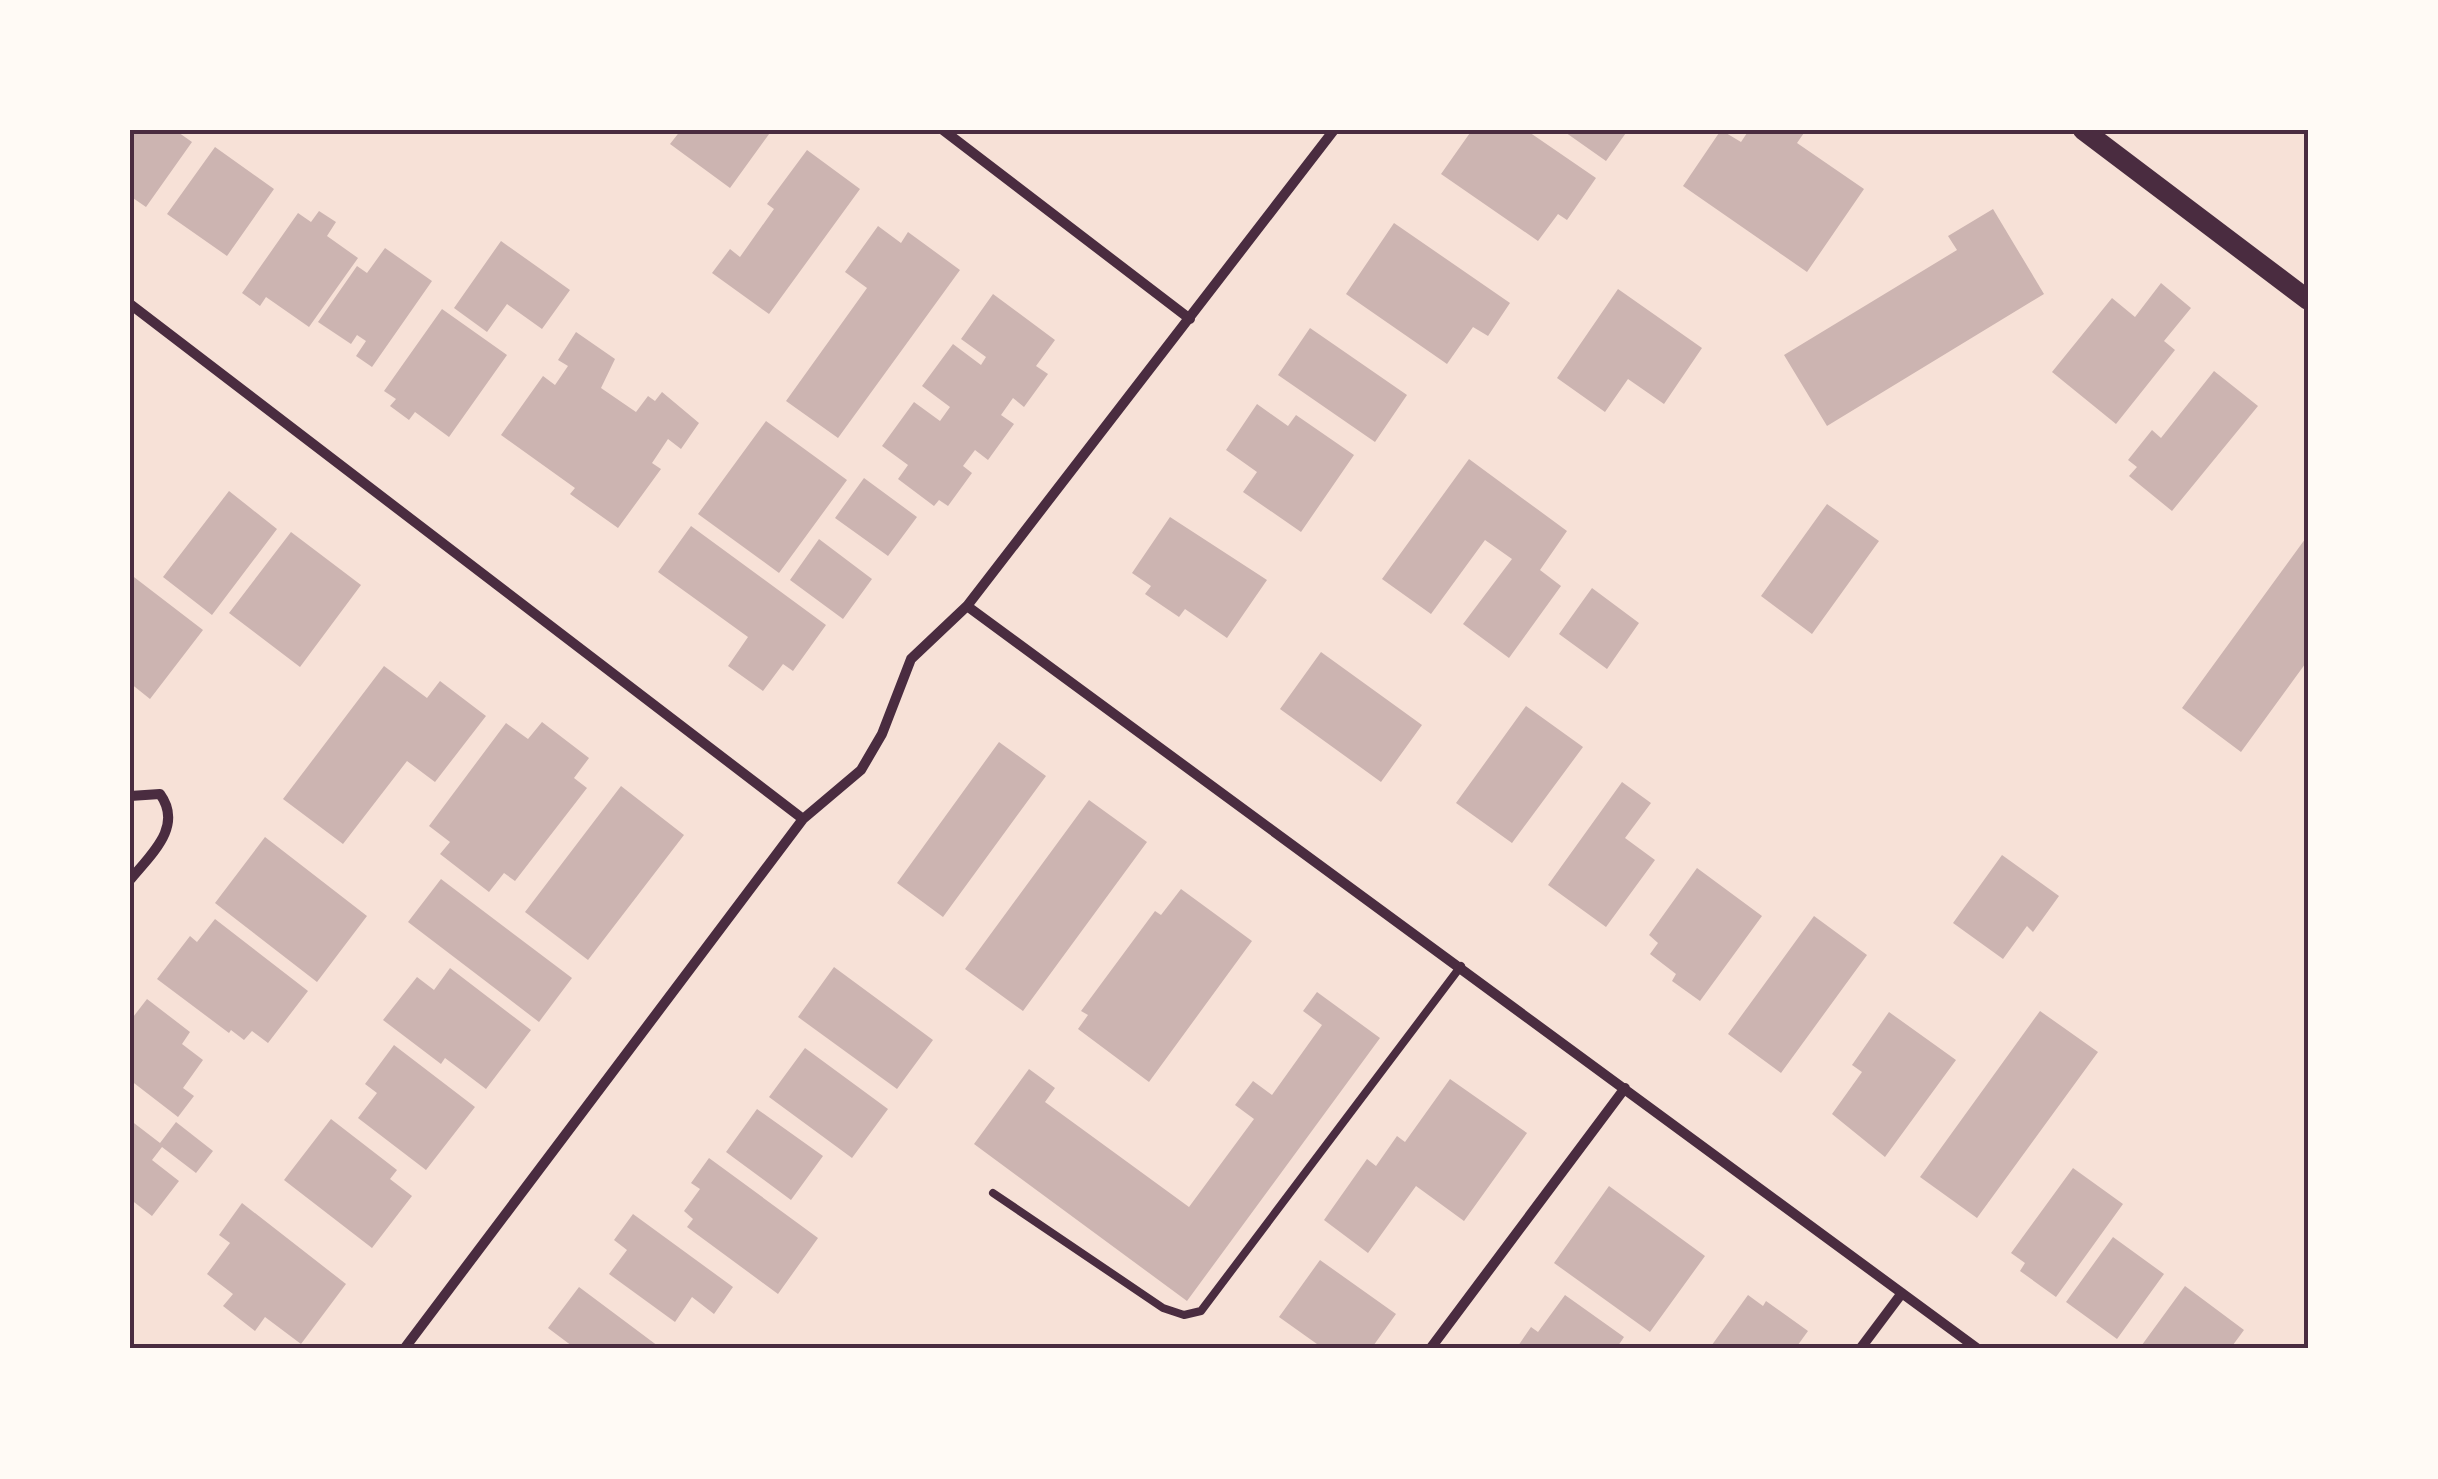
<svg xmlns="http://www.w3.org/2000/svg" width="2438" height="1479" font-family="'PT Sans',sans-serif">
  <style>
    .building { fill: #ccb4b1 }
    .lines { fill: none; stroke-linecap: round; stroke-linejoin: round }
    .service { stroke: #4a2c40; stroke-width: 8 }
    .minor { stroke: #4a2c40; stroke-width: 10 }
    .secondary { stroke: #4a2c40; stroke-width: 20 }
    .neatline { fill: none; stroke: #4a2c40; stroke-width: 4 }
  </style>
  <rect width="100%" height="100%" fill="#f7e1d7"/>
  <!-- building -->
  <path class="building" d="M 130,130 L 175,130 L 192,142 L 146,207 L 130,196 Z
    M 681,130 L 772,130 L 730,188 L 670,144 Z
    M 1472,130 L 1526,130 L 1596,178 L 1567,220 L 1558,214 L 1538,241 L 1441,174 Z
    M 1562,130 L 1628,130 L 1606,161 Z
    M 1721,130 L 1741,142 L 1749,130 L 1806,130 L 1797,143 L 1864,189 L 1807,272 L 1683,186 Z
    M 215,147 L 274,189 L 227,256 L 167,214 Z
    M 807,150 L 860,189 L 769,314 L 712,273 L 730,249 L 740,257 L 774,209 L 767,204 Z
    M 1993,209 L 2044,294 L 1827,426 L 1784,355 L 1957,250 L 1948,236 Z
    M 319,211 L 336,222 L 327,236 L 358,258 L 309,327 L 266,297 L 260,306 L 242,293 L 298,213 L 311,222 Z
    M 1394,223 L 1510,303 L 1488,336 L 1473,327 L 1447,364 L 1346,294 Z
    M 878,226 L 901,243 L 908,232 L 960,270 L 838,438 L 786,401 L 867,288 L 845,272 Z
    M 501,241 L 570,290 L 542,329 L 507,304 L 487,332 L 454,308 Z
    M 385,248 L 432,281 L 372,367 L 356,356 L 366,341 L 357,335 L 351,344 L 318,322 L 357,266 L 367,273 Z
    M 2161,283 L 2191,308 L 2164,341 L 2175,350 L 2116,424 L 2052,372 L 2112,298 L 2135,317 Z
    M 1618,289 L 1702,348 L 1664,404 L 1628,379 L 1605,412 L 1557,378 Z
    M 993,294 L 1055,340 L 1036,366 L 1048,374 L 1024,407 L 1013,398 L 1001,415 L 1014,424 L 988,460 L 975,450 L 963,466 L 972,473 L 948,506 L 939,500 L 934,506 L 898,479 L 908,465 L 882,446 L 914,402 L 940,421 L 950,407 L 922,386 L 953,344 L 981,365 L 986,357 L 961,339 Z
    M 442,309 L 507,355 L 449,437 L 415,412 L 409,420 L 390,406 L 396,399 L 384,391 Z
    M 1310,328 L 1407,395 L 1375,442 L 1278,375 Z
    M 576,332 L 615,359 L 601,388 L 636,412 L 648,396 L 655,401 L 662,392 L 699,423 L 681,449 L 668,439 L 652,463 L 661,469 L 618,528 L 570,494 L 575,488 L 501,435 L 543,376 L 555,385 L 568,366 L 558,360 Z
    M 2214,371 L 2258,406 L 2172,511 L 2129,476 L 2137,467 L 2128,460 L 2152,430 L 2161,438 Z
    M 1257,404 L 1288,426 L 1296,415 L 1354,455 L 1301,532 L 1243,492 L 1257,472 L 1226,450 Z
    M 766,421 L 847,480 L 779,573 L 698,514 Z
    M 1469,459 L 1567,531 L 1540,570 L 1561,586 L 1509,658 L 1463,624 L 1512,559 L 1485,540 L 1431,614 L 1382,579 Z
    M 864,478 L 917,517 L 888,556 L 835,518 Z
    M 229,491 L 277,529 L 212,615 L 163,577 Z
    M 1827,504 L 1879,541 L 1812,634 L 1761,596 Z
    M 1170,517 L 1267,580 L 1227,638 L 1185,609 L 1179,617 L 1145,594 L 1151,586 L 1132,573 Z
    M 691,526 L 826,625 L 793,671 L 783,664 L 763,691 L 728,666 L 748,637 L 658,572 Z
    M 291,532 L 361,585 L 300,667 L 229,613 Z
    M 2308,535 L 2308,660 L 2241,752 L 2182,708 Z
    M 819,539 L 872,579 L 843,619 L 790,580 Z
    M 130,574 L 203,630 L 150,699 L 130,683 Z
    M 1592,588 L 1639,623 L 1607,669 L 1559,634 Z
    M 1321,652 L 1422,725 L 1381,782 L 1280,709 Z
    M 384,666 L 427,698 L 440,681 L 486,716 L 435,782 L 407,761 L 343,844 L 283,799 Z
    M 1526,706 L 1583,747 L 1512,843 L 1456,803 Z
    M 542,722 L 589,758 L 574,778 L 587,788 L 515,881 L 504,873 L 489,892 L 440,854 L 450,842 L 429,826 L 506,723 L 528,739 Z
    M 999,742 L 1046,776 L 943,917 L 897,883 Z
    M 1622,782 L 1651,803 L 1625,838 L 1655,860 L 1606,927 L 1548,885 Z
    M 621,786 L 684,835 L 588,960 L 525,912 Z
    M 1089,800 L 1147,842 L 1023,1011 L 965,969 Z
    M 265,837 L 367,916 L 317,982 L 215,903 Z
    M 2002,855 L 2059,896 L 2033,932 L 2027,926 L 2003,959 L 1953,923 Z
    M 1697,868 L 1762,916 L 1700,1001 L 1672,981 L 1676,974 L 1650,954 L 1658,943 L 1649,935 Z
    M 441,879 L 572,978 L 539,1022 L 408,922 Z
    M 1181,889 L 1252,941 L 1149,1082 L 1078,1029 L 1088,1015 L 1081,1011 L 1155,911 L 1161,915 Z
    M 1814,916 L 1867,955 L 1781,1073 L 1728,1034 Z
    M 215,919 L 308,991 L 268,1043 L 252,1031 L 244,1040 L 231,1030 L 229,1033 L 157,979 L 190,936 L 197,942 Z
    M 834,967 L 933,1040 L 897,1089 L 798,1017 Z
    M 450,968 L 531,1030 L 486,1089 L 445,1058 L 441,1064 L 383,1020 L 417,977 L 434,990 Z
    M 1317,992 L 1380,1038 L 1187,1301 L 974,1144 L 1029,1069 L 1055,1088 L 1045,1102 L 1189,1207 L 1254,1119 L 1235,1105 L 1253,1081 L 1272,1095 L 1322,1025 L 1303,1011 Z
    M 147,999 L 190,1032 L 182,1044 L 203,1060 L 183,1088 L 194,1096 L 178,1117 L 130,1080 L 130,1021 Z
    M 2040,1011 L 2098,1052 L 1977,1218 L 1920,1177 Z
    M 1889,1012 L 1956,1060 L 1885,1157 L 1832,1114 L 1862,1072 L 1852,1065 Z
    M 394,1045 L 475,1107 L 426,1170 L 358,1118 L 377,1093 L 365,1084 Z
    M 805,1048 L 888,1109 L 852,1158 L 769,1097 Z
    M 1450,1079 L 1527,1133 L 1464,1221 L 1416,1186 L 1368,1253 L 1324,1220 L 1367,1159 L 1376,1166 L 1397,1136 L 1405,1142 Z
    M 757,1109 L 823,1156 L 791,1200 L 726,1152 Z
    M 331,1119 L 397,1170 L 390,1179 L 412,1196 L 372,1248 L 284,1180 Z
    M 130,1120 L 160,1143 L 176,1122 L 213,1151 L 196,1173 L 162,1147 L 152,1160 L 179,1181 L 152,1216 L 130,1199 Z
    M 709,1158 L 818,1238 L 778,1294 L 687,1227 L 693,1219 L 684,1211 L 700,1189 L 691,1183 Z
    M 2073,1168 L 2123,1204 L 2056,1297 L 2020,1271 L 2025,1263 L 2011,1253 Z
    M 1609,1186 L 1705,1256 L 1650,1332 L 1554,1263 Z
    M 242,1203 L 346,1284 L 301,1344 L 265,1317 L 255,1331 L 223,1306 L 233,1294 L 207,1274 L 230,1243 L 219,1235 Z
    M 633,1214 L 733,1287 L 714,1314 L 692,1297 L 675,1322 L 609,1274 L 627,1250 L 614,1240 Z
    M 2113,1237 L 2164,1274 L 2117,1339 L 2066,1302 Z
    M 1320,1260 L 1396,1314 L 1371,1349 L 1324,1349 L 1279,1317 Z
    M 2185,1286 L 2244,1330 L 2230,1349 L 2139,1349 Z
    M 579,1287 L 662,1349 L 576,1349 L 548,1328 Z
    M 1565,1295 L 1624,1337 L 1616,1349 L 1516,1349 L 1531,1327 L 1538,1332 Z
    M 1748,1295 L 1763,1306 L 1766,1301 L 1808,1331 L 1795,1349 L 1709,1349 Z"/>
  <g class="lines">
    <!-- service -->
    <path class="service" d="M 993,1193 L 1163,1308 L 1184,1315 L 1201,1311 L 1461,966"/>
    <!-- minor -->
    <path class="minor" d="M 943,130 L 1190,319
      M 130,304 L 803,819
      M 967,606 L 1978,1349
      M 130,796 L 160,794 C 184,827 150,855 130,880
      M 404,1349 L 803,819 L 861,770 L 882,734 L 911,659 L 967,606 L 1334,130
      M 1430,1349 L 1625,1088
      M 1860,1349 L 1902,1293"/>
    <!-- secondary -->
    <path class="secondary" d="M 2083,130 L 2308,300"/>
  </g>
  <!-- border -->
  <rect width="2438" height="1479" fill="none" stroke="#fffaf5" stroke-width="265"/>
  <rect x="132" y="132" width="2174" height="1214" class="neatline"/>
</svg>
